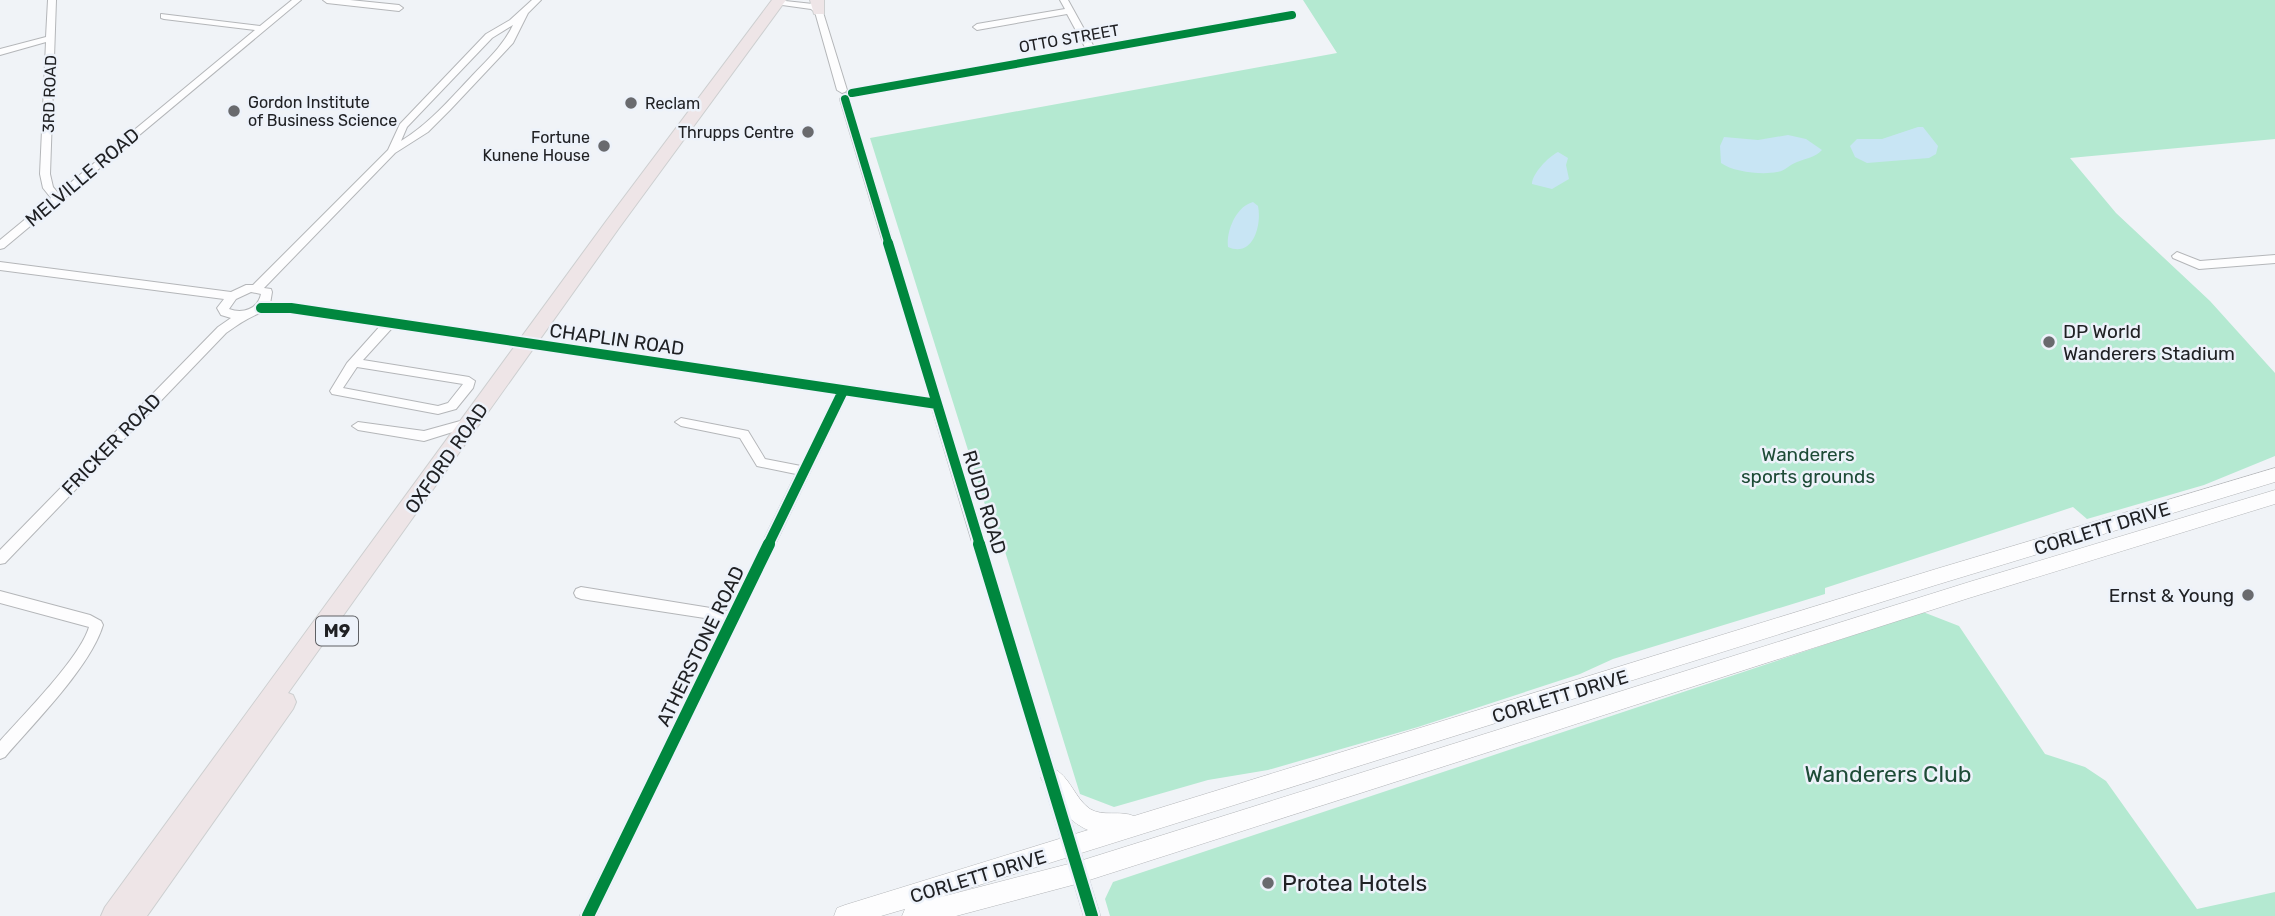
<svg xmlns="http://www.w3.org/2000/svg" width="2275" height="916" font-family="Rubik,sans-serif">
  <style>
    .green { fill: #b4e9d1 }
    .water { fill: #c8e5f4 }
    .lines { fill: none; stroke-linecap: round; stroke-linejoin: round }
    .minor-casing { stroke: #b4b6b9; stroke-width: 2 }
    .secondary-casing { stroke: #b4b6b9; stroke-width: 1 }
    .primary-casing { stroke: #cdcfd0; stroke-width: 2 }
    .minor { fill: #fdfdfe; fill-rule: evenodd }
    .secondary { fill: #fdfdfe; fill-rule: evenodd }
    .primary { fill: #eee5e7; fill-rule: evenodd }
    .cycleway-far2-casing { stroke: #edf2fa; stroke-width: 11 }
    .cycleway-far1-casing { stroke: #edf2fa; stroke-width: 14 }
    .cycleway-casing { stroke: #edf2fa; stroke-width: 17 }
    .cycleway-far2 { stroke: #00873e; stroke-width: 8 }
    .cycleway-far1 { stroke: #00873e; stroke-width: 10 }
    .cycleway { stroke: #00873e; stroke-width: 12 }
    .poi-dot { fill: #696a6e; stroke: #edf2fa; stroke-width: 2.5 }
    .labels { text-anchor: middle; stroke-width: 5; stroke-linejoin: round; paint-order: stroke }
    .far-street-label { font-size: 16px; fill: #202124; stroke: #edf2fa }
    .far-poi-label { font-size: 16px; fill: #202124; stroke: #edf2fa; text-anchor: start }
    .shield { fill: #edf2fa; stroke: #5e6064; stroke-width: 2 }
    .shield-label { font-size: 18px; font-weight: bold; fill: #202124 }
    .street-label { font-size: 19px; fill: #202124; stroke: #edf2fa }
    .poi-label { font-size: 19px; fill: #202124; stroke: #edf2fa; text-anchor: start }
    .park-label { font-size: 19px; fill: #1d4b36; stroke: #edf2fa }
    .near-park-label { font-size: 23px; fill: #1d4b36; stroke: #edf2fa }
    .near-poi-label { font-size: 23px; fill: #202124; stroke: #edf2fa; text-anchor: start }
  </style>
  <rect width="100%" height="100%" fill="#f0f3f7"/>
  <!-- green -->
  <path class="green" d="M 1303,0 L 2275,0 L 2275,139 L 2070,158 L 2116,213 L 2210,301 L 2275,373 L 2275,456 L 2204,485 L 2087,519 L 2073,507 L 1825,588 L 1825,594 L 1613,659 L 1580,674 L 1418,727 L 1268,770 L 1208,780 L 1114,807 L 1080,794 L 1003,545 L 986,508 L 973,466 L 870,138 L 1337,53 Z
    M 1923,612 L 1959,626 L 2045,754 L 2085,767 L 2106,781 L 2197,909 L 2275,892 L 2275,916 L 1110,916 L 1105,899 L 1113,882 Z"/>
  <!-- water -->
  <path class="water" d="M 1918,127 L 1923,127 L 1938,146 L 1936,154 L 1929,158 L 1867,163 L 1855,157 L 1850,146 L 1857,139 L 1882,139 Z
    M 1788,135 L 1806,139 L 1822,150 C 1814,158 1807,158 1797,162 C 1789,165 1785,171 1777,172 C 1762,175 1733,172 1721,163 L 1720,146 L 1724,137 L 1758,140 Z
    M 1558,152 L 1568,158 L 1566,165 L 1569,179 L 1552,189 L 1532,184 C 1532,174 1548,157 1558,152 Z
    M 1253,202 L 1258,206 C 1262,225 1253,258 1228,247 C 1226,230 1237,206 1253,202 Z"/>
  <g class="lines">
    <!-- minor casing -->
    <g class="minor-casing">
      <path id="minor" d="M 48,0 L 56,0 L 50,174 L 53,187 L 58,193 L 255,30 L 164,19 L 161,18 L 161,14 L 260,26 L 292,0 L 301,0 L 4,248 L 0,249 L 0,240 L 51,198 L 43,188 L 40,174 L 46,42 L 0,55 L 0,49 L 46,37 Z
        M 323,0 L 350,0 L 399,5 L 403,8 L 399,11 L 327,3 Z
        M 532,0 L 541,0 L 528,13 L 513,43 L 450,110 L 428,132 L 395,153 L 264,288 L 271,289 L 272,292 L 270,304 L 291,304 L 930,399 L 840,99 L 842,97 L 848,97 L 1100,916 L 1084,916 L 932,408 L 847,395 L 596,916 L 580,916 L 724,621 L 581,599 L 576,597 L 574,593 L 576,589 L 581,587 L 729,611 L 796,474 L 757,466 L 740,438 L 681,426 L 675,422 L 681,418 L 748,431 L 765,459 L 801,466 L 836,393 L 393,327 L 363,360 L 469,377 L 475,381 L 473,388 L 456,409 L 438,414 L 332,394 L 330,391 L 347,363 L 381,325 C 356,322 280,305 260,313 C 247,318 237,325 226,333 L 5,563 L 0,564 L 0,550 L 218,327 L 231,318 L 221,315 L 217,308 L 224,299 L 0,270 L 0,262 L 231,292 L 246,285 L 253,285 L 388,150 L 400,124 L 486,34 L 510,20 ZM 513,25 C 503,46 487,60 471,77 C 449,100 429,124 401,141 L 407,127 L 492,38 ZM 251,292 L 261,294 C 258,309 243,314 229,309 L 236,299 ZM 357,367 L 463,384 L 448,403 L 438,406 L 343,388 Z
        M 776,0 L 813,4 L 822,9 L 847,90 L 845,92 L 842,93 L 837,90 L 815,12 L 811,9 L 775,4 L 774,2 Z
        M 1060,0 L 1068,0 L 1094,47 L 1292,12 L 1296,15 L 1292,18 L 852,96 L 847,93 L 852,90 L 1086,49 L 1067,14 L 977,30 L 973,27 L 977,24 L 1065,9 Z
        M 2177,252 L 2200,261 L 2275,255 L 2275,263 L 2199,269 L 2173,258 L 2172,256 Z
        M 471,418 L 475,419 L 477,422 L 475,425 L 424,441 L 358,430 L 352,426 L 358,422 L 424,431 Z
        M 0,591 L 90,615 L 101,621 L 103,625 C 91,666 34,723 5,757 L 0,759 L 0,741 C 23,715 80,658 89,627 L 0,603 Z"/>
    </g>
    <!-- secondary casing -->
    <g class="secondary-casing">
      <path id="secondary" d="M 2275,468 L 2275,482 L 1936,585 L 941,897 L 1080,861 L 1969,582 L 2275,490 L 2275,504 L 1969,598 L 1080,883 L 956,916 L 902,916 L 905,909 L 881,916 L 834,916 L 837,908 L 845,905 L 1088,830 C 1067,821 1051,799 1041,778 L 1044,771 L 1052,768 C 1070,775 1074,798 1090,809 C 1103,817 1120,810 1134,816 L 1936,569 Z"/>
    </g>
    <!-- primary casing -->
    <g class="primary-casing">
      <path id="primary" d="M 772,0 L 786,0 L 619,228 L 288,693 L 293,695 L 296,702 L 293,709 L 147,916 L 101,916 L 105,907 L 607,220 Z
        M 810,0 L 824,0 L 824,14 L 814,14 Z"/>
    </g>
    <!-- minor -->
    <use href="#minor" class="minor"/>
    <!-- secondary -->
    <use href="#secondary" class="secondary"/>
    <!-- primary -->
    <use href="#primary" class="primary"/>
    <!-- cycleway-far2 casing -->
    <g class="cycleway-far2-casing">
      <path id="cycleway-far2" d="M 852,93 L 1292,15
        M 845,99 L 889,245"/>
    </g>
    <!-- cycleway-far1 casing -->
    <g class="cycleway-far1-casing">
      <path id="cycleway-far1" d="M 888,243 L 980,545
        M 261,308 L 291,308 L 937,404
        M 768,545 L 843,391"/>
    </g>
    <!-- cycleway casing -->
    <g class="cycleway-casing">
      <path id="cycleway" d="M 979,544 L 1092,916
        M 588,916 L 769,544"/>
    </g>
    <!-- cycleway-far2 -->
    <use href="#cycleway-far2" class="cycleway-far2"/>
    <!-- cycleway-far1 -->
    <use href="#cycleway-far1" class="cycleway-far1"/>
    <!-- cycleway -->
    <use href="#cycleway" class="cycleway"/>
  </g>
  <!-- markers -->
  <g class="poi-dot">
    <circle cx="631" cy="103" r="7"/>
    <circle cx="234" cy="111" r="7"/>
    <circle cx="808" cy="132" r="7"/>
    <circle cx="604" cy="146" r="7"/>
    <circle cx="2049" cy="342" r="7"/>
    <circle cx="2248" cy="595" r="7"/>
    <circle cx="1268" cy="883" r="7"/>
  </g>
  <g class="labels">
    <!-- far-street labels -->
    <g class="far-street-label">
      <text transform="translate(1069 38) rotate(-10)" y="6">OTTO STREET</text>
      <text transform="translate(49 94) rotate(-88)" y="6">3RD ROAD</text>
    </g>
    <!-- far-poi labels -->
    <g class="far-poi-label">
      <text x="248" y="108">Gordon Institute<tspan x="248" dy="18">of Business Science</tspan></text>
      <text x="645" y="109">Reclam</text>
      <text x="794" y="138" text-anchor="end">Thrupps Centre</text>
      <text x="590" y="143" text-anchor="end">Fortune<tspan x="590" dy="18">Kunene House</tspan></text>
    </g>
    <!-- shield labels -->
    <rect class="shield" x="316" y="616.5" width="42" height="29" rx="5"/>
    <g class="shield-label">
      <text x="337" y="637">M9</text>
    </g>
    <!-- street labels -->
    <g class="street-label">
      <text transform="translate(82 177) rotate(-40)" y="7">MELVILLE ROAD</text>
      <text transform="translate(617 339) rotate(8)" y="7">CHAPLIN ROAD</text>
      <text transform="translate(111 444) rotate(-46)" y="7">FRICKER ROAD</text>
      <text transform="translate(446 458) rotate(-55)" y="7">OXFORD ROAD</text>
      <text transform="translate(985 502) rotate(73)" y="7">RUDD ROAD</text>
      <text transform="translate(2102 528) rotate(-17)" y="7">CORLETT DRIVE</text>
      <text transform="translate(700 646) rotate(-64)" y="7">ATHERSTONE ROAD</text>
      <text transform="translate(1560 696) rotate(-17)" y="7">CORLETT DRIVE</text>
      <text transform="translate(978 876) rotate(-17)" y="7">CORLETT DRIVE</text>
    </g>
    <!-- poi labels -->
    <g class="poi-label">
      <text x="2063" y="338">DP World<tspan x="2063" dy="22">Wanderers Stadium</tspan></text>
      <text x="2234" y="602" text-anchor="end">Ernst &amp; Young</text>
    </g>
    <!-- park labels -->
    <g class="park-label">
      <text x="1808" y="461">Wanderers<tspan x="1808" dy="22">sports grounds</tspan></text>
    </g>
    <!-- near-park labels -->
    <g class="near-park-label">
      <text x="1888" y="782">Wanderers Club</text>
    </g>
    <!-- near-poi labels -->
    <g class="near-poi-label">
      <text x="1282" y="891">Protea Hotels</text>
    </g>
  </g>
</svg>
